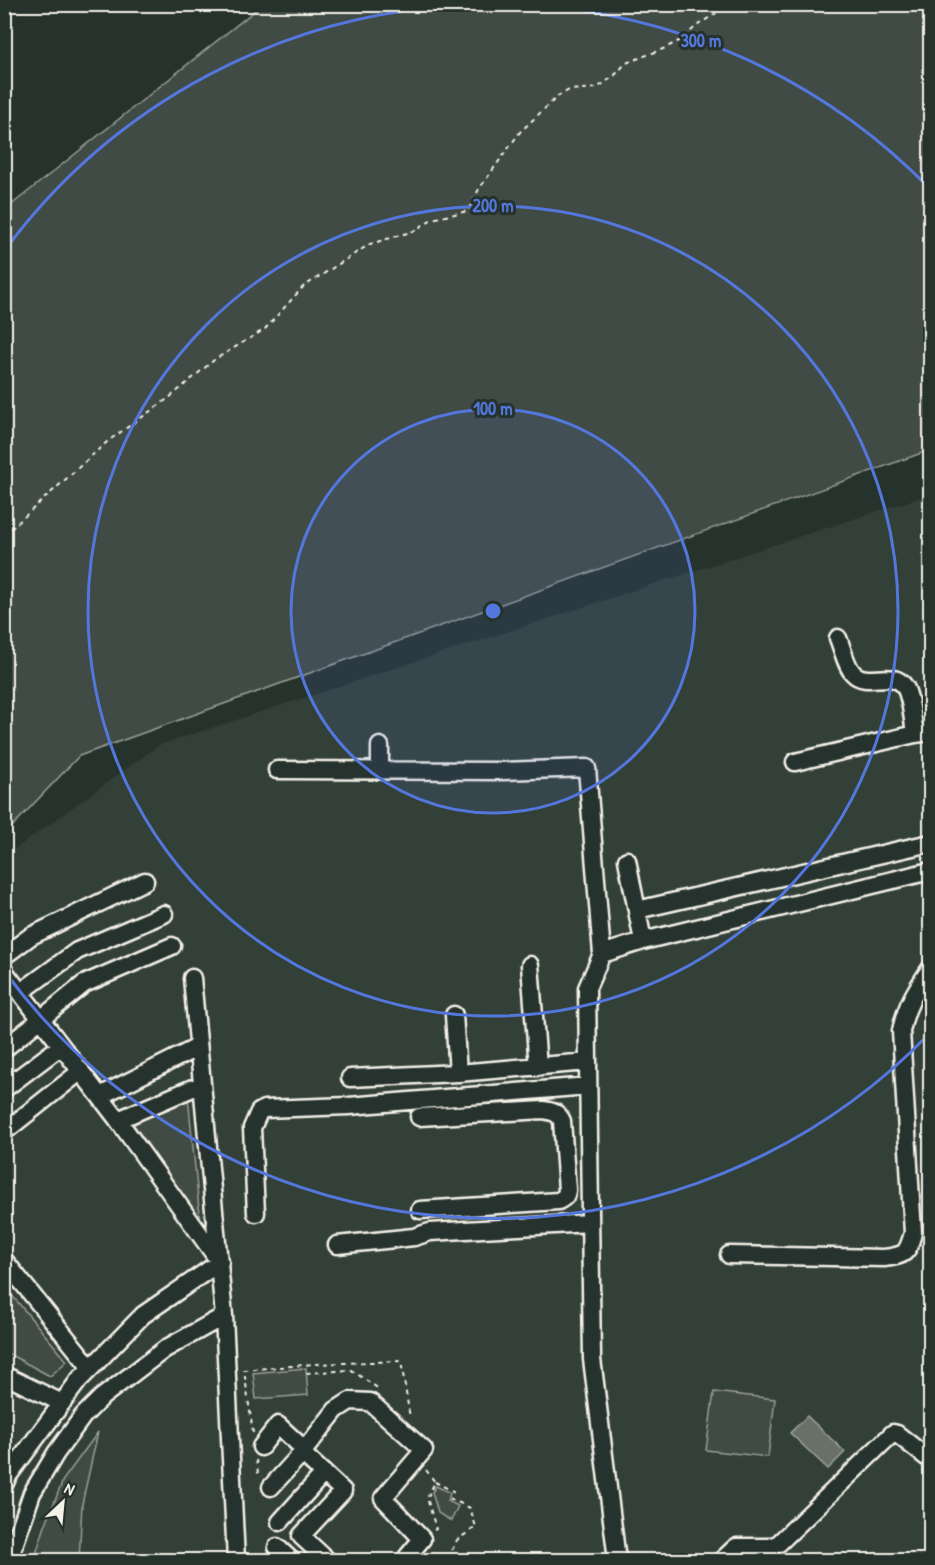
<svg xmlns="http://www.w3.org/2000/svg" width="935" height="1565" font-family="'Patrick Hand',sans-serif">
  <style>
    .built { fill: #333f39 }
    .green { fill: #414b45; stroke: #9a9e96; stroke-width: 1.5 }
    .water { fill: #676f68; stroke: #9fa39b; stroke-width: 1.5 }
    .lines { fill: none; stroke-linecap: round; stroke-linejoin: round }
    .minor-casing { stroke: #f4f1e8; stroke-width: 21 }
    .path { stroke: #f4f1e8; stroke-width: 2; stroke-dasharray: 4.5 4.5; stroke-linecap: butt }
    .minor { stroke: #26332d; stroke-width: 16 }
    .ring { fill: none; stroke: #5377dc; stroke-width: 3 }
    .centre { fill: #5377dc; stroke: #26332d; stroke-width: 3 }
    .ring-label { font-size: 18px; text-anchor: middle; font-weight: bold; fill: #5377dc; stroke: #26332d; stroke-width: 6; stroke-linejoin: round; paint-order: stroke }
  </style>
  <rect width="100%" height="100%" fill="#26332d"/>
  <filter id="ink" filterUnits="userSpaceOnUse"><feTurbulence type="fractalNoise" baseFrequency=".0167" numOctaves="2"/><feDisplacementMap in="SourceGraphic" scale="12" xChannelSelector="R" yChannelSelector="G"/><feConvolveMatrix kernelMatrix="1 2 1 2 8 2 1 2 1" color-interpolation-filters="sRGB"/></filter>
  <g filter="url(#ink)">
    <!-- built -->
    <path class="built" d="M 930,494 L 930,1560 L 5,1560 L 4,857 L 159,745 Z"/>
    <!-- green -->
    <path class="green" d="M 263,4 L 930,5 L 930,450 L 79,756 L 5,834 L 5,210 Z
      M 187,1086 L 200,1219 L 127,1115 Z
      M 5,1287 L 67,1361 L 50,1376 L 5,1352 Z
      M 306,1368 L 308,1395 L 256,1399 L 253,1373 Z
      M 714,1392 L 775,1399 L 768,1457 L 706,1450 Z
      M 98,1432 L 82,1504 L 79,1560 L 34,1560 L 45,1526 L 63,1480 Z
      M 436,1486 L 450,1493 L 448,1501 L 458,1506 L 451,1521 L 438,1513 L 432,1492 Z"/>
    <!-- water -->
    <path class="water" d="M 807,1416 L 845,1452 L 828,1469 L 790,1433 Z"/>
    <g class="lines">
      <!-- minor casing -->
      <g class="minor-casing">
        <path id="minor" d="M 838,638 C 842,647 846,666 853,673 C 867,688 893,668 905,687 C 911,698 913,720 915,734
          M 795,762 L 915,734 L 930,732
          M 277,770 L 502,771 L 587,768 L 602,954
          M 380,770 L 380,746
          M 627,860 L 643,941
          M 637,910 L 930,843
          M 4,956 L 31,936 L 145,881
          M 530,965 L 538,1067
          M 4,971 L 118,1120 L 219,1261
          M 192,978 L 224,1316 L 236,1560
          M 21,992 L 77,951 L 164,914
          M 454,1015 L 458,1073
          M 4,1049 L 84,984 L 172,946
          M 350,1078 L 458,1073 L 588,1062
          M 4,1089 L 61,1046
          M 100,1096 L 198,1047
          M 419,1117 L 544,1110 C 553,1112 558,1112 562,1121 L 567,1190 C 566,1197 564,1198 558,1201 L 420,1210
          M 118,1120 L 202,1084
          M 4,1132 L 81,1071
          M 256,1213 L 252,1128 L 259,1112 L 264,1109 L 349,1106 L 588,1086
          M 337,1245 L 414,1237 L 430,1232 L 590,1223
          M 729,1255 L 884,1258 C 906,1255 907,1254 913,1233 L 901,1031 C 906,1005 916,990 930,969
          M 4,1260 L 91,1368
          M 4,1375 L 62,1403
          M 261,1447 L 278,1425 L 305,1450
          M 4,1485 L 8,1476 L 79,1380 L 91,1368 L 143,1315 L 220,1262
          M 271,1487 L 302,1453
          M 280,1522 L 324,1473
          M 277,1547 L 291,1560
          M 9,1560 L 32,1493 L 56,1453 L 83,1416 L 102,1397 L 165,1349 L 224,1316
          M 327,1560 L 301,1536 L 343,1491 L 302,1453 L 336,1410 L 350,1401 L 370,1402 L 424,1450 L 383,1498 L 422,1539 L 407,1557 L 411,1560
          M 617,1560 L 592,1359 L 587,988 L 602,954 L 643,941 L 930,871
          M 722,1560 L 736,1547 L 770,1547 L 779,1543 L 893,1433 L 897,1434 L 930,1460"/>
      </g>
      <!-- path -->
      <path class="path" d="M 4,535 L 108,441 L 169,398 L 214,360 L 265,329 L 303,287 L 370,244 L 414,231 L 432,219 L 468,211 L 479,189 L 520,132 L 558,96 L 569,90 L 597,88 L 614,76 L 626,63 L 663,49 L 679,41 L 698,25 L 730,4
        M 306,1373 L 351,1370 L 379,1389
        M 253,1433 L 244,1370 L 315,1364 L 401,1361 L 410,1418
        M 256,1460 L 258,1473 L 262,1476
        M 426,1470 L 435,1482 L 427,1498 L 436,1529 L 434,1530
        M 435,1482 L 453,1491 L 451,1499 L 470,1508 L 476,1527 L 457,1540 L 447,1560"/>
      <!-- minor -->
      <use href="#minor" class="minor"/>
    </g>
  </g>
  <!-- distance rings -->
  <circle cx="493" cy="611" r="202" fill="#5377dc" fill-opacity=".12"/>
  <g class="ring">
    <circle cx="493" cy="611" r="202"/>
    <circle cx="493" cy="611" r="405"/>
    <path d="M930 1033A607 607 0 0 1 5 972M5 250A607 607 0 0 1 467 5M519 5A607 607 0 0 1 930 189"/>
  </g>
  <circle cx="493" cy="611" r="9" class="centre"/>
  <g class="ring-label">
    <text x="701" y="47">300 m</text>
    <text x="493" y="212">200 m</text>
    <text x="493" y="415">100 m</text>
  </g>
  <!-- margin -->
  <rect width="935" height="1565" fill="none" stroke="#26332d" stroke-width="24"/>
  <rect x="12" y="12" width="911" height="1541" fill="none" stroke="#f4f1e8" stroke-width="2" filter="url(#ink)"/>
  <!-- north arrow -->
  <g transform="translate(63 1502) rotate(26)" stroke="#26332d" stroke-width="4.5" paint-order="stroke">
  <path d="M0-4.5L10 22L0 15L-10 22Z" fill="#f4f1e8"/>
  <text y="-9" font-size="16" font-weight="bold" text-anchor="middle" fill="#f4f1e8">N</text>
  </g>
</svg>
